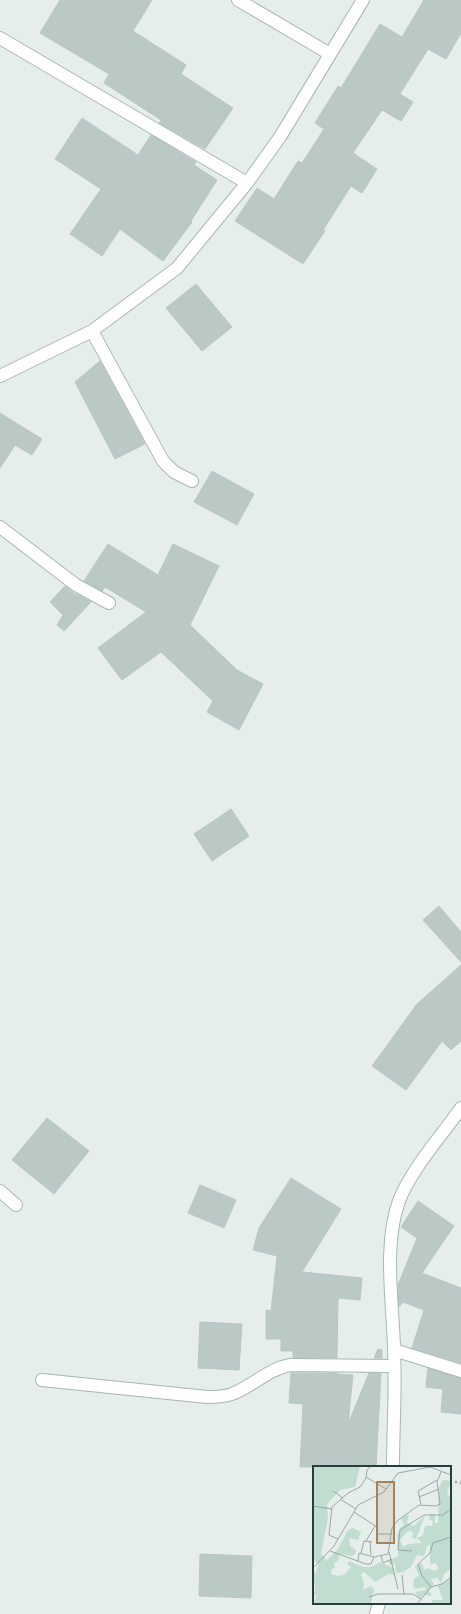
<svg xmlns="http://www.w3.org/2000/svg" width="461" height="1614" font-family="Overpass,sans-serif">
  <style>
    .building { fill: #bbc9c6; stroke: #b9c7c5 }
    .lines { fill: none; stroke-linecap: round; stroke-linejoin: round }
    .minor-casing { stroke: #a9b6b4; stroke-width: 14 }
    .path { stroke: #89afac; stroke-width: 2.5; stroke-dasharray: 2 3; stroke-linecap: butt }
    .minor { stroke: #fff; stroke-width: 12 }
    .inset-road { fill: none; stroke: #99a8a6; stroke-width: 1 }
    .view { fill: #a4825a; fill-opacity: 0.15; stroke: #a4825a; stroke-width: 2 }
    .inset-edge { fill: none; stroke: #263f3e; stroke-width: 2 }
  </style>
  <rect width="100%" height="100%" fill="#e6eeec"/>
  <!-- building -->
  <path class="building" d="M 60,0 L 152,0 L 133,31 L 186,65 L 181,74 L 233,108 L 205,149 L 159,123 L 161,120 L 104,83 L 109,74 L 40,33 Z
    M 424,0 L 461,0 L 461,33 L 446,59 L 428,49 L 400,94 L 413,102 L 401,121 L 382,110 L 353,153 L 377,169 L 362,193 L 351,186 L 323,230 L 325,231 L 303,264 L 235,221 L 257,188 L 274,199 L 298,161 L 302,163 L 324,129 L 315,123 L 338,86 L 341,88 L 380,24 L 402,37 Z
    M 82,118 L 138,155 L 151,135 L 196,162 L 194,165 L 217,180 L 191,221 L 192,222 L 163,261 L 120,229 L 102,256 L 70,234 L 101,189 L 55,159 Z
    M 196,284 L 232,327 L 202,351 L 166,308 Z
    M 100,361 L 145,444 L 115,459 L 75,382 Z
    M 0,413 L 42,439 L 32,455 L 15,445 L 0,468 Z
    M 212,471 L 254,494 L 237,525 L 194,502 Z
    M 108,544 L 158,575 L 173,544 L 219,566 L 190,625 L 237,670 L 263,684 L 239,730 L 207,712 L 213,701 L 161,652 L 122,680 L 98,648 L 146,612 L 105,587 L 102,591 L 84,581 Z
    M 65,586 L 76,595 L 76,594 L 91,602 L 64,631 L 57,625 L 63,615 L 50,602 Z
    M 231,809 L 249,836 L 212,861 L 194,834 Z
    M 439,906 L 461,932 L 461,962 L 423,920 Z
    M 461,965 L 461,1041 L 451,1050 L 442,1041 L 406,1090 L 372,1066 L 417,1004 Z
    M 47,1118 L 89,1151 L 54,1194 L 12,1160 Z
    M 291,1178 L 341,1209 L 302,1272 L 362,1278 L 360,1300 L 338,1298 L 337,1358 L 293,1358 L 293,1351 L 281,1351 L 281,1339 L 266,1339 L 266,1310 L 271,1311 L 277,1256 L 253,1250 L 259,1228 Z
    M 200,1185 L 236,1200 L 224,1228 L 188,1213 Z
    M 418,1201 L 454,1226 L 422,1273 L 461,1288 L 461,1363 L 412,1348 L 424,1310 L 403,1302 L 399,1307 L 398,1285 L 417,1238 L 401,1227 Z
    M 200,1322 L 242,1324 L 239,1370 L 198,1368 Z
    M 378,1349 L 382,1350 L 382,1358 L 374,1358 Z
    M 428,1368 L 461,1378 L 461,1414 L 441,1412 L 443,1389 L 426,1387 Z
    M 291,1373 L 337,1373 L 337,1374 L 353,1375 L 348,1424 L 369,1373 L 381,1373 L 376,1467 L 300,1467 L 303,1404 L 289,1403 Z
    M 200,1554 L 252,1556 L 251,1598 L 199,1596 Z"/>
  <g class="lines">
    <!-- minor casing -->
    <g class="minor-casing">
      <path id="minor" d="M 238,0 L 330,54
        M 0,38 L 247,183
        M 92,331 L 163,461 L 174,472 L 192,481
        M 0,376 L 92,331 L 177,268 L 247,183 L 280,137 L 363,0
        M 0,527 L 76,585 L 109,603
        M 0,1191 L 16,1205
        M 394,1350 L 461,1371
        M 42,1380 L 207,1397 C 215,1397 224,1397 232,1394 C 253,1386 268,1369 290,1365 L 394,1366
        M 393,1467 C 393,1428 396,1388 394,1349 C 393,1303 383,1245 399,1201 C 410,1171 442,1135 461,1108
        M 376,1614 L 379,1603"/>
    </g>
    <!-- path -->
    <path class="path" d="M 450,1481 L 461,1483"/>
    <!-- minor -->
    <use href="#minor" class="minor"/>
  </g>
  <!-- overview -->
  <g transform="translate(313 1466)">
    <rect width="138" height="138" fill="#e6eeec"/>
    <path d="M 0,0 L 47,0 L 42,21 L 27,24 L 14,38 L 15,52 L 8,88 L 14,94 L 25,83 L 35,64 L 40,62 L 48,66 L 45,74 L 36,72 L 37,80 L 43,84 L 43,87 L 39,90 L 27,88 L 24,96 L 21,97 L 22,101 L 18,104 L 18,108 L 25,110 L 32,108 L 38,101 L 34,98 L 36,95 L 50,101 L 58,101 L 67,96 L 80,102 L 82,109 L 76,108 L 62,116 L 51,106 L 48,108 L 51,119 L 49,124 L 58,120 L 61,123 L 58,138 L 1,138 L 3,130 L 0,128 L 2,123 L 0,107 L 3,107 L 5,99 L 0,92 ZM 130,14 L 138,15 L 134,28 L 138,32 L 138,103 L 131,108 L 128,118 L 125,112 L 118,113 L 121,118 L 116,124 L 119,130 L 110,129 L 107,132 L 102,126 L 113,124 L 112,121 L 102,123 L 100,119 L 101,112 L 106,110 L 102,100 L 109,97 L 111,104 L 114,102 L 122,105 L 125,102 L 123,97 L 117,98 L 117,79 L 114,80 L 111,90 L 104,89 L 98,101 L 90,106 L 83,107 L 82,98 L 77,99 L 75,95 L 85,90 L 84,70 L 87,62 L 91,59 L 88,52 L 96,48 L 94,57 L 101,60 L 112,49 L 103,73 L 99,72 L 100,66 L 95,65 L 87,74 L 90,81 L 95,78 L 109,77 L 104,72 L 110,69 L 112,60 L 119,60 L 120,55 L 116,53 L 117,48 L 122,48 L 122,57 L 125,57 L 126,21 ZM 138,112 L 138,138 L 119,138 L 119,134 L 130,134 L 125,120 Z" fill="#c1ddcf"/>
    <path class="inset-road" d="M 53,11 L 73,23M 20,25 L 30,32M 106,31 L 126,23M 27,33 L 43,43M 108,38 L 105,25 L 124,14M 0,40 L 19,43M 41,46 L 64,61M 65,68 L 79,68M 25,73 L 16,69 L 19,41 L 35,27 L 47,21 L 53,12 L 54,4 L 58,0M 53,75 L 62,60M 57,75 L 58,89M 17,85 L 53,98 L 58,98 L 61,91 L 75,88 L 79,62 L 84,55 L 106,39 L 123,40 L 127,38 L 124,16 L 128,6M 99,85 L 85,84 L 87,64 L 111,49 L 130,49 L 138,43M 76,86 L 85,123M 48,87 L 51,75 L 59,76M 68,89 L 70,97 L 79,93M 45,95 L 46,87 L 61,91M 0,102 L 21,80 L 45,39 L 71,26 L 85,7 L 117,1 L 138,9M 89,109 L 91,129M 118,121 L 109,110 L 105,98 L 117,87 L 120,77 L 138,71M 56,131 L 65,128 L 100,128 L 108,133M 104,138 L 118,121 L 129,118 L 138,111"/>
    <path class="view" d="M 64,16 L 81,16 L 81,77 L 64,77 Z"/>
    <rect width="138" height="138" class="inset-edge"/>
  </g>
</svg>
